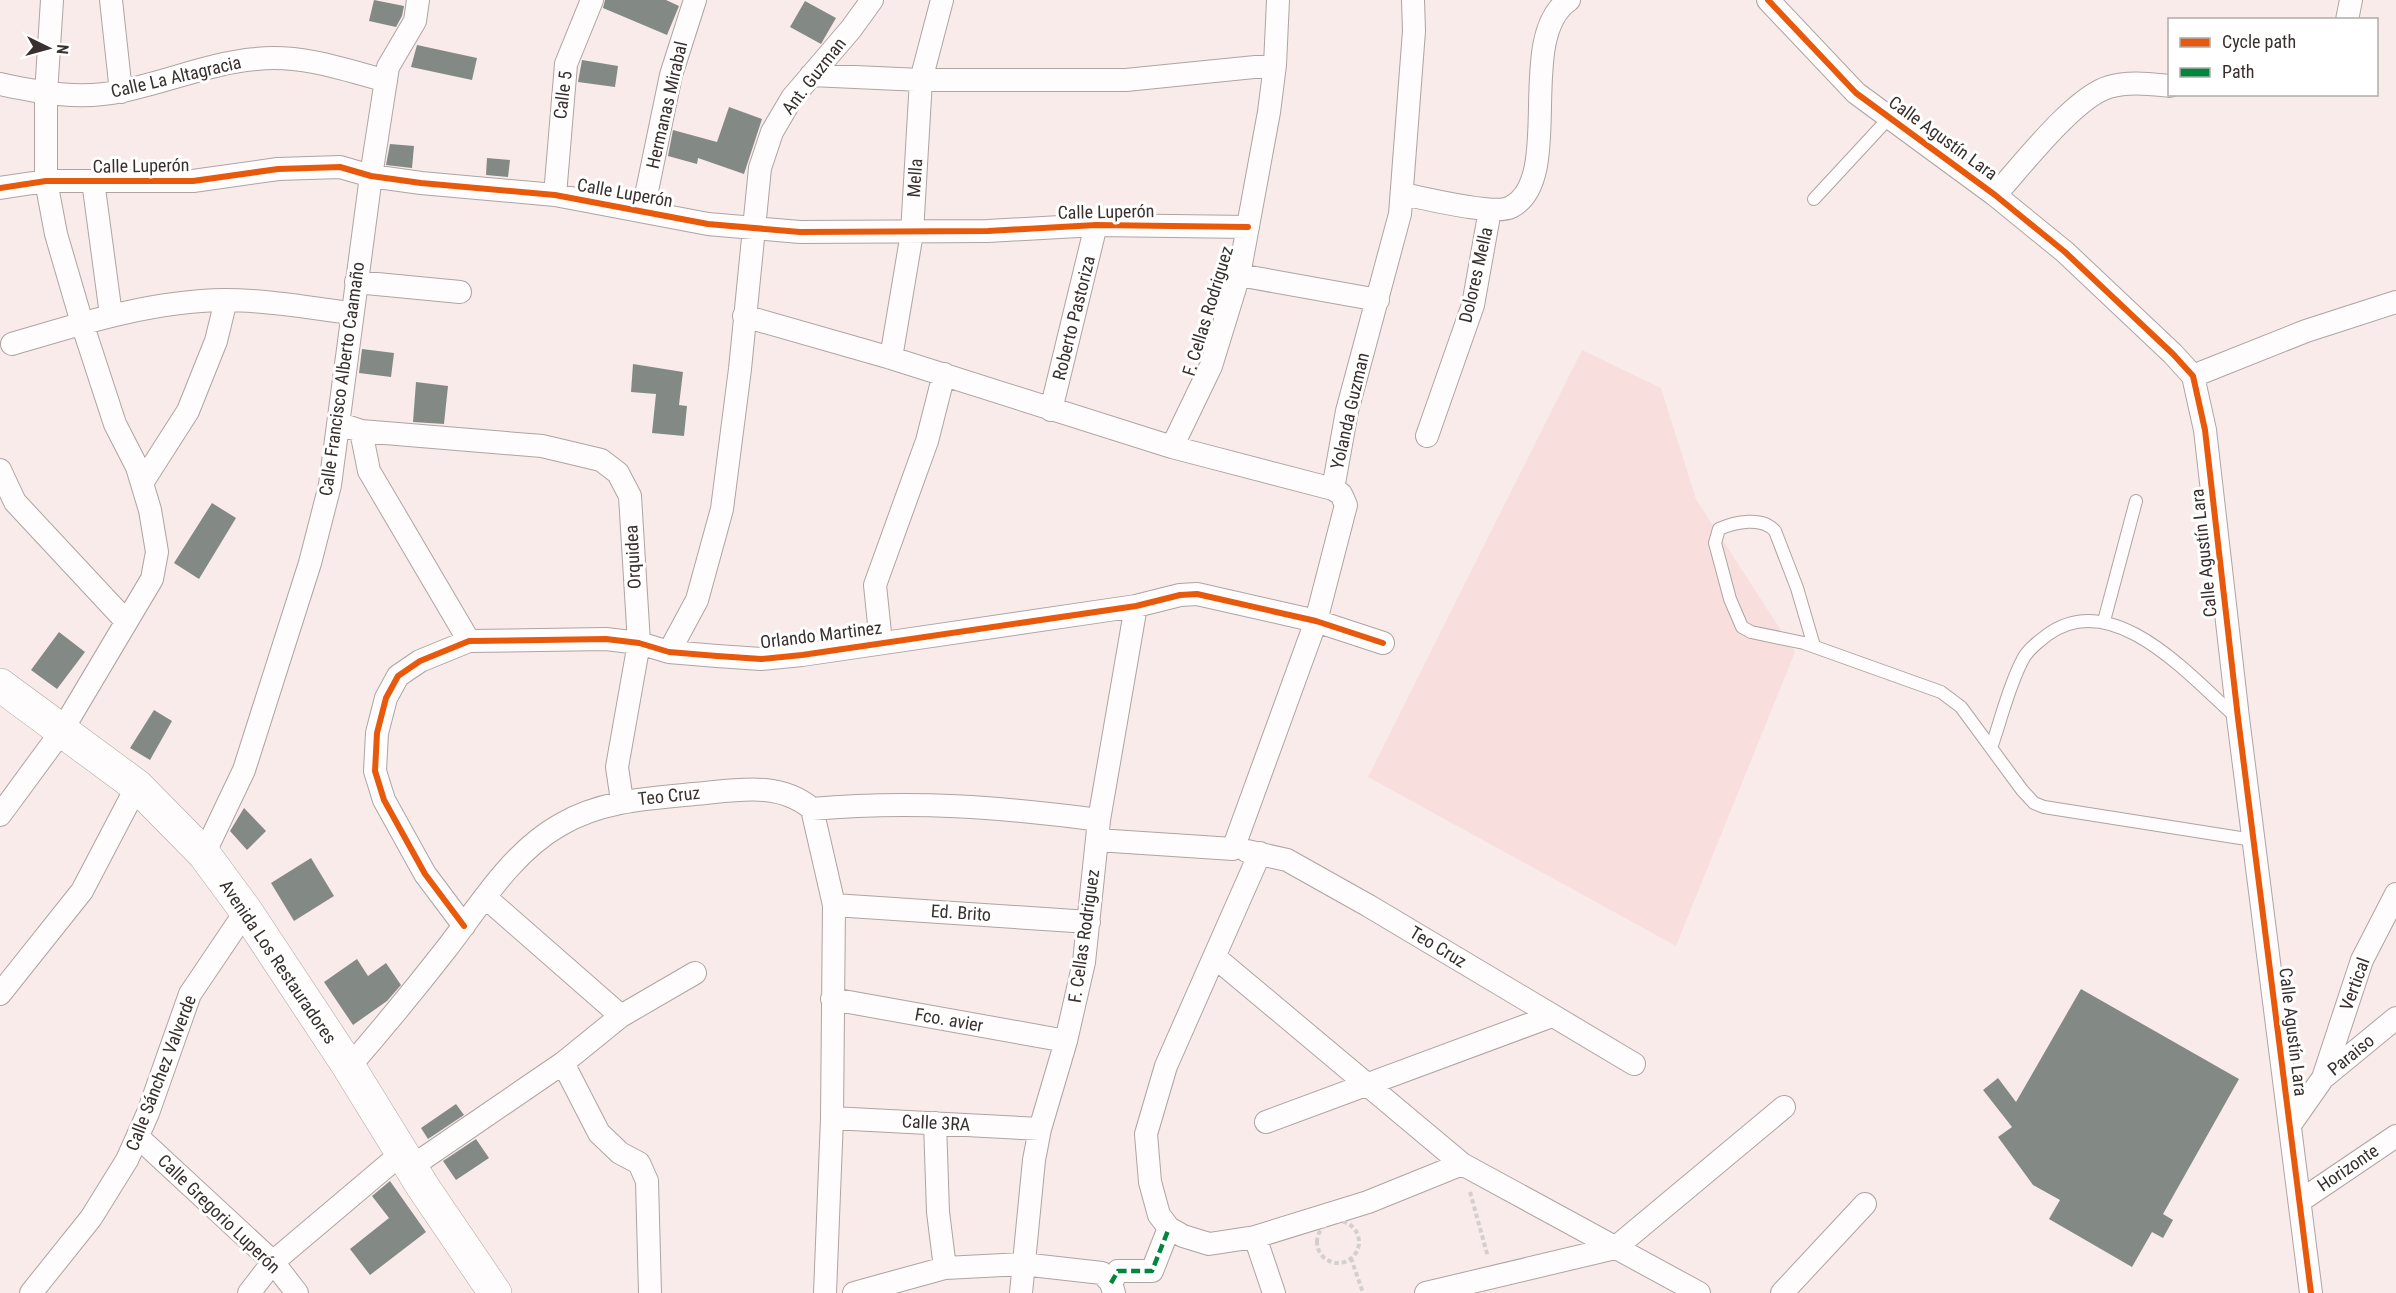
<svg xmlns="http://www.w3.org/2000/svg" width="2396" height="1293" font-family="'Roboto Condensed',sans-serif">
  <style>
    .built { fill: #f8dfdd }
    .building { fill: #838a86 }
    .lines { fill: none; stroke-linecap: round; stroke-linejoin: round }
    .lane-casing { stroke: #aea4a3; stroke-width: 14 }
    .street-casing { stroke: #aea4a3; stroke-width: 24 }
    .secondary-casing { stroke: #aea4a3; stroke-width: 34 }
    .path { stroke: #d3cfcf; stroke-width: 4; stroke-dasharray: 4.5 3; stroke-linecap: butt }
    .lane { stroke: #fefcfc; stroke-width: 12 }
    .street { stroke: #fefcfc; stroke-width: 22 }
    .secondary { stroke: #fefcfc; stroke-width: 33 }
    .quiet { stroke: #00873e; stroke-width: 4.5; stroke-dasharray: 9 4.5; stroke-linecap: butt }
    .cycleway-casing { stroke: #fff; stroke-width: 10 }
    .cycleway { stroke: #e8590c; stroke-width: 6 }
    .labels { text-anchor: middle; stroke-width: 6; stroke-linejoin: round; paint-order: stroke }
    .street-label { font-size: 18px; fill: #382f2e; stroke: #fff }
  </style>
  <rect width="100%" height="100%" fill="#f9ebea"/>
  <!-- built -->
  <path class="built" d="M 1582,350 L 1661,388 L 1696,499 L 1795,652 L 1676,946 L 1368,777 Z"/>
  <!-- building -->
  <path class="building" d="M 374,0 L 404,6 L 402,16 L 396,27 L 369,21 Z
    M 605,0 L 666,0 L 679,6 L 667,35 L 603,8 Z
    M 805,1 L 836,18 L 821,44 L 790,27 Z
    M 417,45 L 477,58 L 472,80 L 411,67 Z
    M 582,60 L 618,66 L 615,87 L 578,82 Z
    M 729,107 L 762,119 L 744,174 L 698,158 L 697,164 L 668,156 L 673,130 L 717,142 Z
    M 390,144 L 414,146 L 412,168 L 386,165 Z
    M 487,158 L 510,160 L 508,177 L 486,175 Z
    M 362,349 L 394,353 L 391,377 L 359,373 Z
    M 633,364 L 683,372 L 679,405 L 687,406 L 684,436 L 652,433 L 656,394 L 631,392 Z
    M 416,382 L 448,386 L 444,424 L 413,422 Z
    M 212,503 L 236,518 L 199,579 L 174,563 Z
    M 59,632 L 85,652 L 57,689 L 31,670 Z
    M 154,710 L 172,721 L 150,760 L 130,748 Z
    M 244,808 L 266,831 L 247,850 L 230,831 Z
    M 311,858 L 334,896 L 294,921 L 271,883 Z
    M 357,959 L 368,976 L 386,963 L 401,985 L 387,1001 L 353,1025 L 324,982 Z
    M 2081,989 L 2239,1079 L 2163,1214 L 2173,1220 L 2163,1238 L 2152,1232 L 2132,1267 L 2049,1219 L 2060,1200 L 2033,1185 L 1998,1137 L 2012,1127 L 1983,1090 L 1998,1078 L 2016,1102 Z
    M 456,1104 L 464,1115 L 428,1139 L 421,1128 Z
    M 476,1139 L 489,1158 L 456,1180 L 443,1161 Z
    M 390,1181 L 426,1232 L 370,1275 L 350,1249 L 389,1218 L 372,1196 Z"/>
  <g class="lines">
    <!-- lane casing -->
    <g class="lane-casing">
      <path id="lane" d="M 1814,199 L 1889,118
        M 2104,621 L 2136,501
        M 1814,646 L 1797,588 L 1775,531 C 1762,516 1735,522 1719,529 L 1715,543 L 1730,599 L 1742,627 L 1751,632 L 1804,643 L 1941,692 L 1961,707 L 2022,790 L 2034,803 L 2044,807 L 2253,840
        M 1991,748 C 2001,720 2008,688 2022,661 C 2027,650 2038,642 2047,635 C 2113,586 2191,677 2237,718"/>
    </g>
    <!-- street casing -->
    <g class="street-casing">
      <path id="street" d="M 111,0 L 121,92
        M 1768,0 L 1856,93 L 1995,195 L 2065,252 L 2173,354 L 2193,376 L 2205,430 L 2238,718 L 2311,1293
        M 2347,20 L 2351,0
        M 811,75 L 921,80 L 1126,80 L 1275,65
        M 0,84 C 41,93 81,100 122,91 C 167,82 210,63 256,59 C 300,54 344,69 386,81
        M 93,181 L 111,315
        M 0,188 L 46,181 L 193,181 L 278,169 L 340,167 L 371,176 L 421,183 L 555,195 L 708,224 L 800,232 L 988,231 L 1096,225 L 1248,227
        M 1403,194 C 1424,198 1495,216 1511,207 C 1566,179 1514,37 1569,0
        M 555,195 L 566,64 L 592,0
        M 1995,195 C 2021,167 2074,97 2109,87 C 2129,81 2150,84 2170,86
        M 643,210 L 671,75 L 695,0
        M 1239,275 L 1378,300
        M 356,282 L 460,292
        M 744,316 L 891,358 L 1172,447 L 1333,489 L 1341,494 L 1346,505 L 1316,621 L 1233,849 L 1097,840
        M 12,344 C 82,323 151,301 225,300 C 267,300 310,308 352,313
        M 891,358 L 912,233 L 921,80 L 942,0
        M 2193,376 L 2306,331 L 2396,302
        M 1051,410 L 1096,225
        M 340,424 L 361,431 L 542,446 L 601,460 L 618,473 L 630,496 L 639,643 L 617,767 L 622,801
        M 361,431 L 369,471 L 469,641
        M 1427,436 L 1473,305 L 1490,210
        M 1172,447 L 1211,366 L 1239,275 L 1269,112 L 1275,65 L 1278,0
        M 0,470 L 15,502 L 125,620
        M 142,483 L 188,411 L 216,341 L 226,300
        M 1333,489 L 1347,411 L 1400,214 L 1414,31 L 1413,0
        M 881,643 L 875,585 L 927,441 L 944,374
        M 669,652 L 697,600 L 722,509 L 740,369 L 760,168 L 772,132 L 792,98 L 851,29 L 872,0
        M 812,809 L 834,905 L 832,1118 L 825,1293
        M 0,815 L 61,732 L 152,579 L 157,552 L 150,510 L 137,467 L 115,424 L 82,323 L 56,234 L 46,181 L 46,94 L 52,0
        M 1247,851 L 1287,860 L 1369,906 L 1634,1064
        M 1260,853 L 1166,1066 L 1146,1134 L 1150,1182 L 1159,1215 L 1169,1228 L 1183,1236 L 1209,1244 L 1255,1237 L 1368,1202 L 1462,1164
        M 204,854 L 244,770 L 310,563 L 330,485 L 371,176 L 388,67 L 415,21 L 418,0
        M 485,897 L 621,1016
        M 834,905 L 1089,922
        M 464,926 L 425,874 L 384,800 L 375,771 L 377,733 L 386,698 L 398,676 L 420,661 L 469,641 L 606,639 L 639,643 L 669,652 L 717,656 L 761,659 L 802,655 L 1136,606 L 1180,595 L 1197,594 L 1316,621 L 1383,643
        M 1216,958 L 1462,1164 L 1699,1293
        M 0,994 L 82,891 L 137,786
        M 832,999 L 1066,1041
        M 563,1063 L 599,1133 L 620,1153 L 639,1163 L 647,1181 L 650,1293
        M 349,1067 C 383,1028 415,989 447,948 C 480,905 512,852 560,825 C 604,799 656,798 705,793 C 743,789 782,783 812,809 C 913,800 1000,807 1099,820
        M 2323,1078 L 2362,960 L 2396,894
        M 832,1118 L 1040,1129
        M 1266,1122 L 1552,1016
        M 935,1123 L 938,1212 L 945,1268
        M 2290,1125 L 2323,1078 L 2396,1018
        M 138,1137 L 273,1262 L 297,1293
        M 411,1167 L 563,1063 L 621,1016 L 695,973
        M 2300,1201 L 2396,1136
        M 1255,1237 L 1274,1293
        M 1111,1283 L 1118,1271 L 1152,1271 L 1169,1228
        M 31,1293 L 91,1218 L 127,1160 L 148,1113 L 190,994 L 246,911
        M 249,1293 L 273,1262 L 402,1153
        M 854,1293 L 945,1268 L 1022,1264 L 1102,1273 L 1111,1283 L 1114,1293
        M 1021,1293 L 1034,1160 L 1040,1129 L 1066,1041 L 1084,962 L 1099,820 L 1136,606
        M 1426,1293 L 1615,1248 L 1784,1107
        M 1782,1293 L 1865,1204"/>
    </g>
    <!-- secondary casing -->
    <g class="secondary-casing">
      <path id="secondary" d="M 0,685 L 137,786 L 204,854 L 246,911 L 349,1067 L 423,1187 L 495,1293"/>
    </g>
    <!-- path -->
    <path class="path" d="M 1470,1192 L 1488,1257
      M1317 1242a21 21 0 1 1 42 0a21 21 0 1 1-42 0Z
      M 1351,1258 L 1363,1293"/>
    <!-- lane -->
    <use href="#lane" class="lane"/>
    <!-- street -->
    <use href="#street" class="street"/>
    <!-- secondary -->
    <use href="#secondary" class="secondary"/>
    <!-- quiet -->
    <path class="quiet" d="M 1111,1283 L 1118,1271 L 1152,1271 L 1169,1228"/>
    <!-- cycleway casing -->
    <g class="cycleway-casing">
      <path id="cycleway" d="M 1768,0 L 1856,93 L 1995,195 L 2065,252 L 2173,354 L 2193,376 L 2205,430 L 2238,718 L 2311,1293
        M 0,188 L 46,181 L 193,181 L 278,169 L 340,167 L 371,176 L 421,183 L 555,195 L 708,224 L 800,232 L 988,231 L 1096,225 L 1248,227
        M 464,926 L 425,874 L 384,800 L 375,771 L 377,733 L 386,698 L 398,676 L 420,661 L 469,641 L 606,639 L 639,643 L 669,652 L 717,656 L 761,659 L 802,655 L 1136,606 L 1180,595 L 1197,594 L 1316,621 L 1383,643"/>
    </g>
    <!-- cycleway -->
    <use href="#cycleway" class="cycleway"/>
  </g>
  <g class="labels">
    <!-- street labels -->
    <g class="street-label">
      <text transform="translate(814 76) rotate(-52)" y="6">Ant. Guzman</text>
      <text transform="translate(176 77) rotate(-13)" y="6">Calle La Altagracia</text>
      <text transform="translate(563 95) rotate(-83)" y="6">Calle 5</text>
      <text transform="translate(667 105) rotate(-77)" y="6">Hermanas Mirabal</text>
      <text transform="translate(1943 138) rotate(36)" y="6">Calle Agustín Lara</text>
      <text transform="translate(141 166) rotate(-1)" y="6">Calle Luperón</text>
      <text transform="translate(915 178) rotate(-86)" y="6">Mella</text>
      <text transform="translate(625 193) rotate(10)" y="6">Calle Luperón</text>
      <text transform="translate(1106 212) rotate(-1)" y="6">Calle Luperón</text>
      <text transform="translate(1476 275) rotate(-77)" y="6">Dolores Mella</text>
      <text transform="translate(1208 311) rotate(-73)" y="6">F. Cellas Rodriguez</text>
      <text transform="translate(1074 318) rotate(-76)" y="6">Roberto Pastoriza</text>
      <text transform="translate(342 379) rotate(-82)" y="6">Calle Francisco Alberto Caamaño</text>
      <text transform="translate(1350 411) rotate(-77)" y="6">Yolanda Guzman</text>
      <text transform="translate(2204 553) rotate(-96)" y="6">Calle Agustín Lara</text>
      <text transform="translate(633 557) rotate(-93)" y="6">Orquidea</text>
      <text transform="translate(821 635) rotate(-7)" y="6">Orlando Martinez</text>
      <text transform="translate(669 796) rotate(-6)" y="6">Teo Cruz</text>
      <text transform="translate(961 913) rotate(4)" y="6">Ed. Brito</text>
      <text transform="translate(1084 936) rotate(-82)" y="6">F. Cellas Rodriguez</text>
      <text transform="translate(1438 947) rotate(31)" y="6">Teo Cruz</text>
      <text transform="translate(278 962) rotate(56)" y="6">Avenida Los Restauradores</text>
      <text transform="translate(2355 984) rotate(-70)" y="6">Vertical</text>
      <text transform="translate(949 1020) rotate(10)" y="6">Fco. avier</text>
      <text transform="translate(2293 1032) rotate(83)" y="6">Calle Agustín Lara</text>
      <text transform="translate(2351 1055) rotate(-39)" y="6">Paraiso</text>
      <text transform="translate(161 1073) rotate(-69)" y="6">Calle Sánchez Valverde</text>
      <text transform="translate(936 1123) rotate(3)" y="6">Calle 3RA</text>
      <text transform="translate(2348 1168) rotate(-34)" y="6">Horizonte</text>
      <text transform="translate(219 1214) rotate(44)" y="6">Calle Gregorio Luperón</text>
    </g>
  </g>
  <!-- legend -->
  <rect x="2168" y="18" width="210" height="78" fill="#ffffff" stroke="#afacab" stroke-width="1.5"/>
  <rect x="2180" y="38" width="30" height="9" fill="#e8590c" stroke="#afacab" stroke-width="1.5"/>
  <text x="2222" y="48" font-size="18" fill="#382f2e">Cycle path</text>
  <rect x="2180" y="68" width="30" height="9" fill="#00873e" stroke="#afacab" stroke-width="1.5"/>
  <text x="2222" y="78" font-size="18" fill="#382f2e">Path</text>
  <!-- north arrow -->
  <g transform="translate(48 48) rotate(95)" stroke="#ffffff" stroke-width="4.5" paint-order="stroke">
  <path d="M0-4.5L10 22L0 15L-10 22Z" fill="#382f2e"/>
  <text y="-9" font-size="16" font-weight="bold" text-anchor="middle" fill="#382f2e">N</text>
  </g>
</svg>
